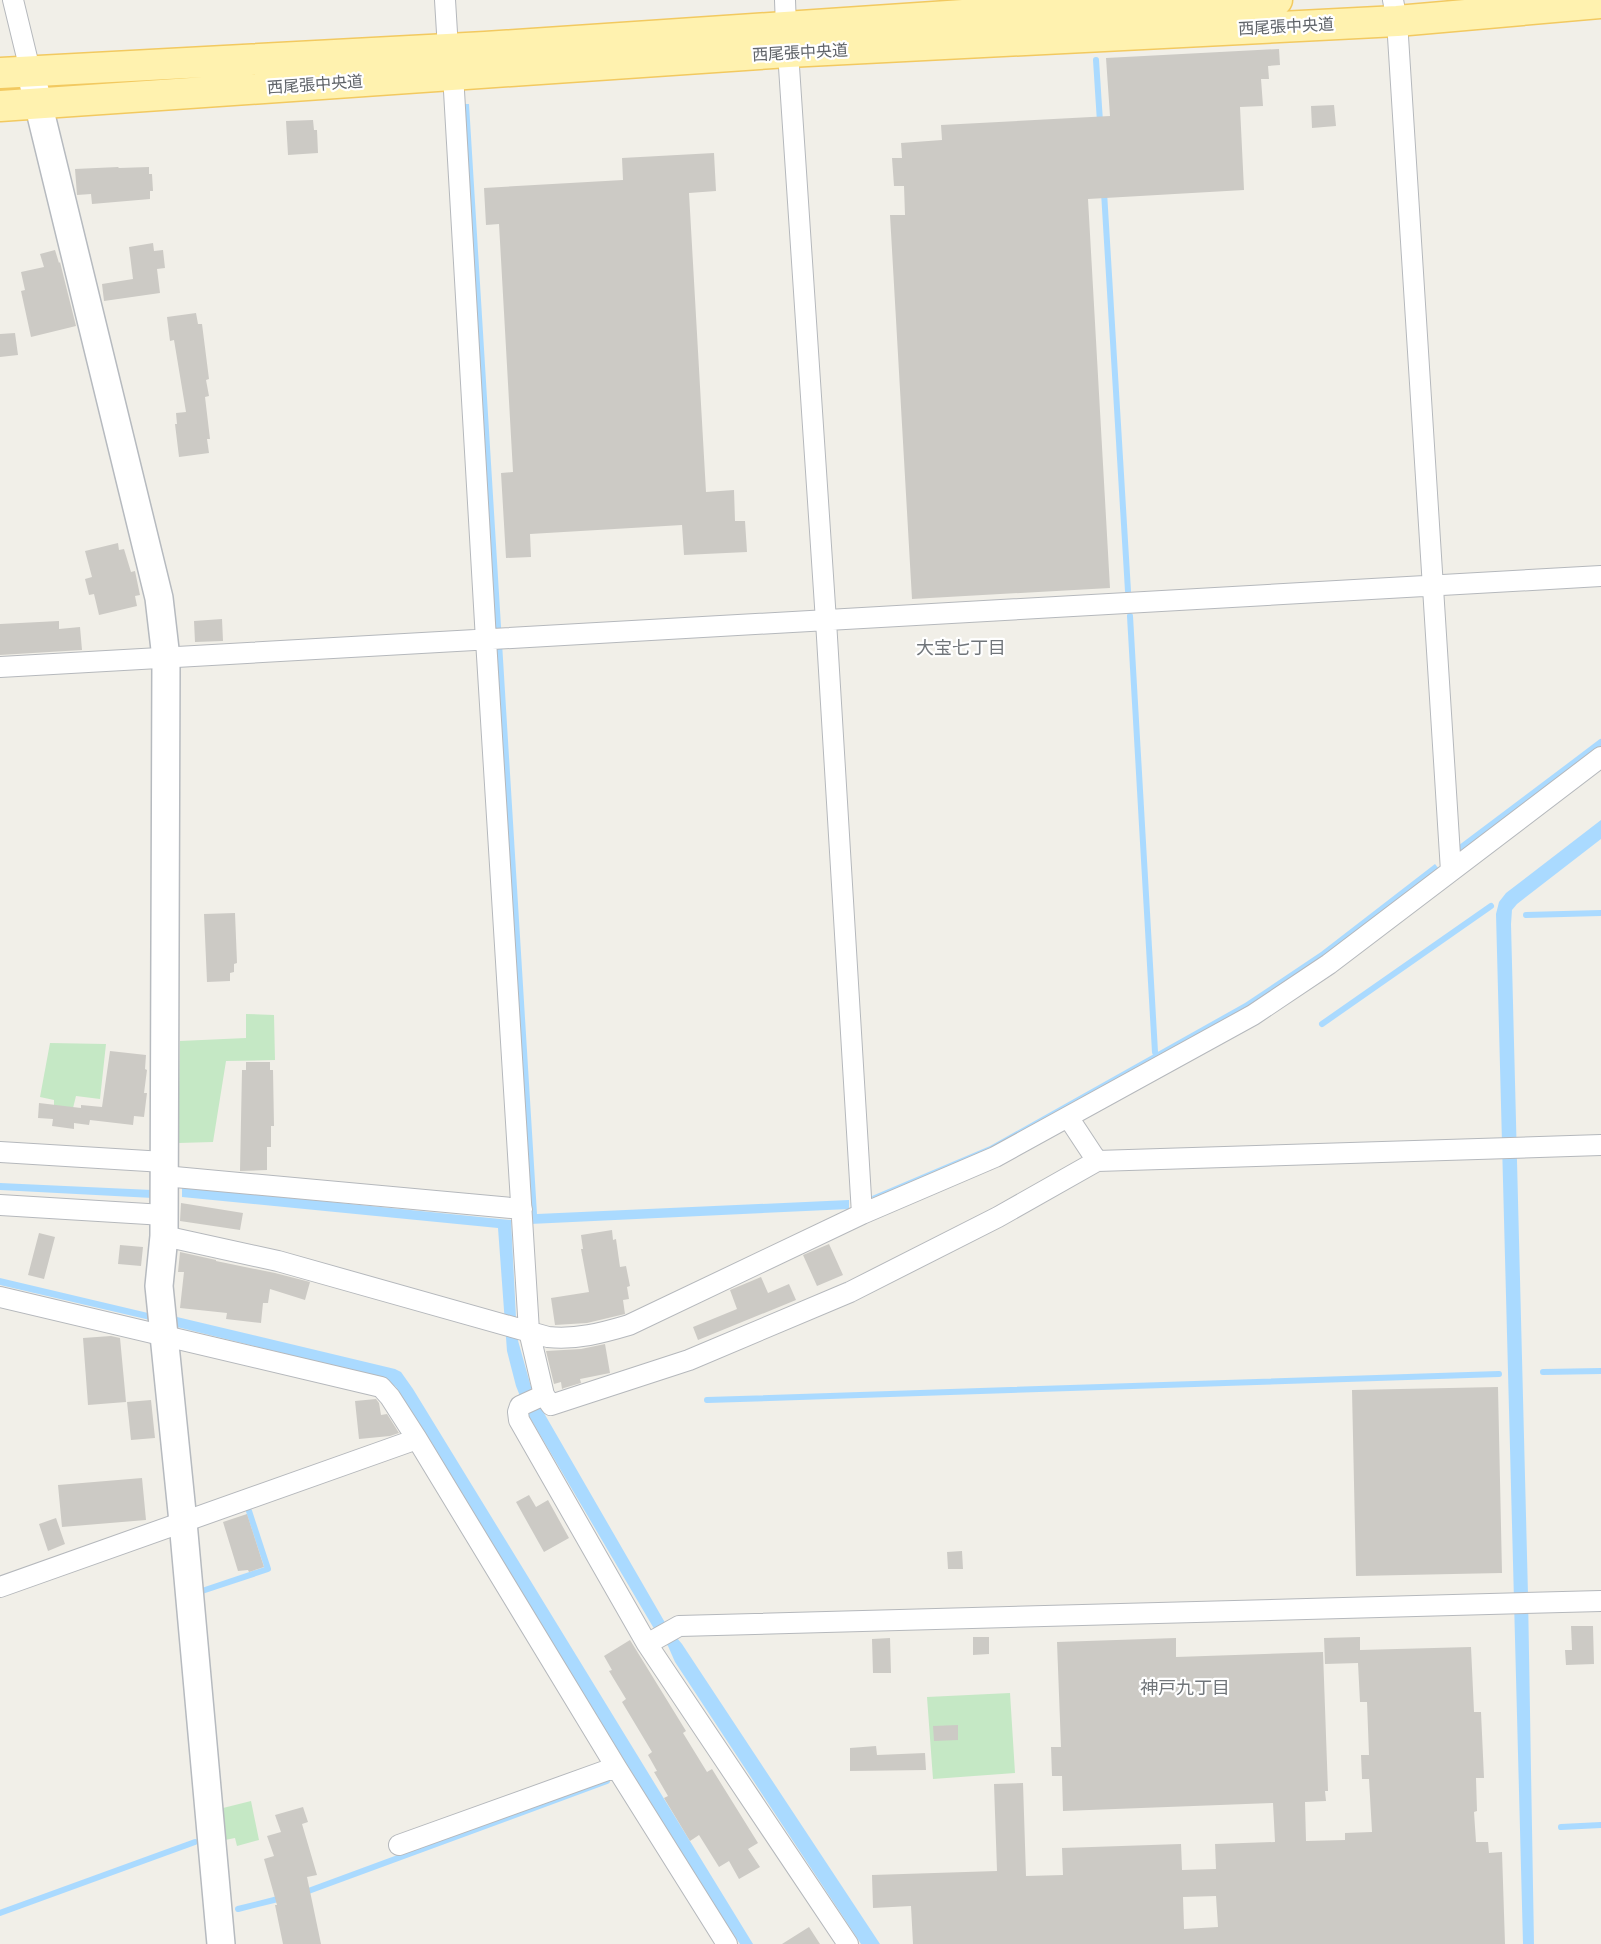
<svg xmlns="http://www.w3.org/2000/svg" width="1601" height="1944" font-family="'DM Sans','Noto Sans JP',sans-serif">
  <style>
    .green { fill: #c5e8c5 }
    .water { fill: #aadaff }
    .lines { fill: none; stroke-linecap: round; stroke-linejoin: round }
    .stream { stroke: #aadaff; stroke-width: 6 }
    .building { fill: #cccac5; fill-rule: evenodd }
    .street-casing { stroke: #b5b8bc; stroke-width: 22 }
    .secondary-casing { stroke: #b6babf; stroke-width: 30 }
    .primary-casing { stroke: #f2c960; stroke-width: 33 }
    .street { stroke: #fff; stroke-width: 20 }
    .secondary { stroke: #fff; stroke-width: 27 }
    .primary { stroke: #fff2af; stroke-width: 30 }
    .labels { text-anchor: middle; stroke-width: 4.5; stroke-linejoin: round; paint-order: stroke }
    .street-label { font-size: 16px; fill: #5f6368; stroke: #fff }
    .neighbourhood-label { font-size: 18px; fill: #70757a; stroke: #fff }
  </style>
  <rect width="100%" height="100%" fill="#f1efe8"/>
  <!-- green -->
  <path class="green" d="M 246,1014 L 274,1015 L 275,1060 L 226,1061 L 213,1142 L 178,1143 L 180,1041 L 246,1038 Z
    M 50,1043 L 106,1044 L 100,1099 L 76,1096 L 72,1112 L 54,1111 L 54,1100 L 40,1097 Z
    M 1010,1693 L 1015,1773 L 933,1779 L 927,1697 Z
    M 251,1801 L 259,1840 L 237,1846 L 235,1838 L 225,1840 L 223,1808 Z"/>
  <!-- water -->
  <path class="water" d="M 462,104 L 469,104 L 537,1214 L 849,1200 L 849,1209 L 530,1224 Z
    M 1601,820 L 1601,839 L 1517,904 L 1512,910 L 1511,924 L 1528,1595 L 1534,1944 L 1523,1944 L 1496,914 L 1499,902 L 1506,893 Z
    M 1435,864 L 1439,869 L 1324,957 L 1248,1008 L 994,1150 L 873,1201 L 872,1196 L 990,1146 L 1245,1003 L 1321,952 Z
    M 0,1183 L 152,1190 L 153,1198 L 0,1190 Z
    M 182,1187 L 511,1220 L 517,1337 L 533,1394 L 667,1626 L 682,1644 L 880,1944 L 861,1944 L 675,1662 L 668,1646 L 656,1632 L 526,1411 L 516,1386 L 507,1351 L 498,1228 L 182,1197 Z
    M 0,1278 L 148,1313 L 150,1320 L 0,1285 Z
    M 177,1317 L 395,1369 L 401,1372 L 413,1389 L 753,1944 L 740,1944 L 699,1883 L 396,1387 L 383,1378 L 177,1327 Z"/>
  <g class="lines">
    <!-- stream -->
    <path class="stream" d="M 1096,60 L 1100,122
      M 1104,192 L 1128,591
      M 1130,616 L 1155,1052
      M 1459,849 L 1601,742
      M 1526,915 L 1601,913
      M 1322,1024 L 1491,906
      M 1543,1372 L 1601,1371
      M 707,1400 L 1499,1374
      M 202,1591 L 268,1569 L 249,1511
      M 1561,1827 L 1601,1825
      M 303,1893 L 607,1781
      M 238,1909 L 282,1898
      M 0,1913 L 195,1842"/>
  </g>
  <!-- building -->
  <path class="building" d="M 1279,49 L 1280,65 L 1268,66 L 1269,79 L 1261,79 L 1263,106 L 1240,107 L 1244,190 L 1088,199 L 1110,588 L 912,599 L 890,215 L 905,215 L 904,186 L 894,186 L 892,158 L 902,158 L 901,143 L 942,140 L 941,125 L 1110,116 L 1106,58 Z
    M 1334,105 L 1336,126 L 1312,128 L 1311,106 Z
    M 313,120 L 314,130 L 317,130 L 318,153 L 288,155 L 286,121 Z
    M 714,153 L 716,191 L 689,193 L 706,492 L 734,490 L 735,521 L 745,521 L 747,552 L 684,555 L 682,525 L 530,534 L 531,557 L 506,558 L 501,473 L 513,472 L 499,224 L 486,225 L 484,188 L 623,180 L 622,158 Z
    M 118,167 L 119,168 L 149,167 L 149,174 L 152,174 L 153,191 L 150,191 L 150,199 L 92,204 L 91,194 L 77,195 L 75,169 Z
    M 153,243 L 154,251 L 163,250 L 165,268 L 157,269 L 160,293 L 104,301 L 102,284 L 133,279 L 129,247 Z
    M 55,250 L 59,263 L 60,262 L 76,326 L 31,337 L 21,291 L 25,290 L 21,272 L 44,267 L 40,254 Z
    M 196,313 L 198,324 L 202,324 L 209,379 L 206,380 L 209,396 L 205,397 L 210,439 L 207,439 L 209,453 L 179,457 L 175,424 L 177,424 L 176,413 L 186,412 L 174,340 L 170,341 L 167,317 Z
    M 15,333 L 18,355 L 0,357 L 0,334 Z
    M 118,543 L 119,550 L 124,549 L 131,572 L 135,571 L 140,595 L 135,596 L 137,606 L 99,615 L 94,594 L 89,595 L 85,579 L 92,577 L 85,551 Z
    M 222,619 L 223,641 L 195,642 L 194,621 Z
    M 59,621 L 59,629 L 80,627 L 82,650 L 0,655 L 0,624 Z
    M 235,913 L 237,963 L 234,964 L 234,972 L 230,973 L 230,981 L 207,982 L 204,914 Z
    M 110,1051 L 146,1055 L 145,1069 L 147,1070 L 144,1093 L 147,1093 L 144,1117 L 134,1116 L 133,1125 L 90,1120 L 89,1125 L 74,1123 L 74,1129 L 52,1126 L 53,1119 L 38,1118 L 39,1103 L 81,1108 L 81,1105 L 102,1107 Z
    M 246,1062 L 270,1062 L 270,1070 L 273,1070 L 274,1126 L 271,1126 L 271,1147 L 267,1147 L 267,1170 L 240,1171 L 242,1070 L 246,1070 Z
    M 181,1203 L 243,1213 L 240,1230 L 180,1221 Z
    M 612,1230 L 613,1240 L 616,1239 L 620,1267 L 626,1266 L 630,1286 L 627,1287 L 629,1299 L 623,1300 L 625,1314 L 587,1323 L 555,1325 L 551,1298 L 589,1292 L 581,1249 L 583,1249 L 581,1235 Z
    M 39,1233 L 55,1237 L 44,1279 L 28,1275 Z
    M 829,1244 L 843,1275 L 817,1286 L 803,1255 Z
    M 120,1245 L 143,1247 L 141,1266 L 118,1264 Z
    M 180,1252 L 216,1260 L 216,1261 L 275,1273 L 310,1282 L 305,1300 L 270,1289 L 268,1303 L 263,1303 L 261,1323 L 226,1319 L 227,1313 L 180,1308 L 184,1272 L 178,1272 Z
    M 761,1277 L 768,1293 L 789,1284 L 796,1300 L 698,1340 L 693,1327 L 737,1309 L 730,1290 Z
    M 111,1336 L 120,1338 L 126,1402 L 88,1405 L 83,1338 Z
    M 605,1344 L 610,1373 L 580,1379 L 581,1383 L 564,1388 L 562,1389 L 561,1382 L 554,1384 L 546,1351 L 581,1349 Z
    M 1498,1387 L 1502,1573 L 1356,1576 L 1352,1390 Z
    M 376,1399 L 379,1403 L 381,1415 L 387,1414 L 399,1433 L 390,1436 L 359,1439 L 355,1401 Z
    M 151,1400 L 155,1438 L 131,1440 L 127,1402 Z
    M 142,1478 L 146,1520 L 62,1527 L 58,1485 Z
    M 529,1495 L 536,1507 L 548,1500 L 569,1538 L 544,1552 L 516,1502 Z
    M 247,1514 L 264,1567 L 249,1572 L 248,1570 L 238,1571 L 223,1522 Z
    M 56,1518 L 65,1544 L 48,1551 L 39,1524 Z
    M 962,1551 L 963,1569 L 948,1569 L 947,1552 Z
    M 1571,1626 L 1593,1626 L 1594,1664 L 1566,1665 L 1565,1650 L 1572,1650 Z
    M 973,1637 L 989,1637 L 989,1654 L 973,1655 Z
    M 1360,1637 L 1360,1650 L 1471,1647 L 1474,1712 L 1481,1712 L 1484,1778 L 1476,1778 L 1477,1811 L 1474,1812 L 1476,1842 L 1488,1842 L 1489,1853 L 1502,1852 L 1505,1944 L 913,1944 L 911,1906 L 873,1908 L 872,1875 L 997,1871 L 994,1784 L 1023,1783 L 1026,1876 L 1063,1875 L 1062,1848 L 1181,1844 L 1182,1870 L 1216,1869 L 1215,1844 L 1275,1842 L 1273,1803 L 1063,1811 L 1062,1776 L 1052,1776 L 1051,1747 L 1061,1747 L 1057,1642 L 1176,1638 L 1176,1657 L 1323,1652 L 1328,1791 L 1325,1791 L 1326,1801 L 1305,1802 L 1306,1841 L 1345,1840 L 1345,1833 L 1372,1832 L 1369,1779 L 1362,1779 L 1361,1755 L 1369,1755 L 1367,1702 L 1360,1702 L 1358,1663 L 1325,1664 L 1324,1638 ZM 1216,1896 L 1218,1927 L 1184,1929 L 1183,1897 Z
    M 890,1638 L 891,1673 L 873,1673 L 872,1639 Z
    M 630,1640 L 686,1731 L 683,1733 L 707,1772 L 712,1769 L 758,1843 L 748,1849 L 760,1867 L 739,1879 L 729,1861 L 719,1867 L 699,1835 L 690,1841 L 664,1798 L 668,1796 L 654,1772 L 657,1771 L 648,1755 L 652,1752 L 622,1702 L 626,1699 L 609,1671 L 612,1670 L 604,1656 Z
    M 958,1725 L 958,1740 L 934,1741 L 933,1726 Z
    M 876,1746 L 877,1755 L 925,1753 L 926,1770 L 850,1771 L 850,1748 Z
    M 303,1807 L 308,1822 L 302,1824 L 317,1875 L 307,1877 L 321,1944 L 283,1944 L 275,1905 L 277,1905 L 264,1859 L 274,1856 L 267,1836 L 281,1832 L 275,1815 Z
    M 809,1927 L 820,1944 L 782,1944 Z"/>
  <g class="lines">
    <!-- street casing -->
    <g class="street-casing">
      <path id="street" d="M 13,0 L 30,70
        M 445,0 L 448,49
        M 785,0 L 786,27
        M 1393,0 L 1397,21 L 1451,871
        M 788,52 L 826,621 L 862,1214
        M 453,74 L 486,640 L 529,1331 L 544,1395 L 520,1406 L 518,1412 L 519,1420 L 647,1644 L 848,1944
        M 0,667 L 1601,576
        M 1068,1117 L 1097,1161
        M 0,1152 L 164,1162
        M 164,1176 L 522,1209
        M 0,1205 L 164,1215
        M 164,1236 L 278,1261 L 548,1337 C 576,1340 602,1333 629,1325 L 862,1214 L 995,1157 L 1253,1015 L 1329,964 L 1601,757
        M 0,1297 L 381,1387 L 390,1397 L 417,1439 L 616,1767 L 727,1944
        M 544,1395 L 551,1405 L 689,1360 L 850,1292 L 998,1217 L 1097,1161 L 1601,1145
        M 0,1587 L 417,1439
        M 647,1644 L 679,1626 L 1601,1601
        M 399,1845 L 616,1767"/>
    </g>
    <!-- secondary casing -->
    <g class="secondary-casing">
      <path id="secondary" d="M 30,70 L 159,598 L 166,658 L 164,1236 L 159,1286 L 183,1522 L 221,1944"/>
    </g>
    <!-- primary casing -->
    <g class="primary-casing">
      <path id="primary" d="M 0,73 L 485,47 L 1082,7 L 1277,0
        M 0,106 L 788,52 L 1397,21 L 1601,3"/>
    </g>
    <!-- street -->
    <use href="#street" class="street"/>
    <!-- secondary -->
    <use href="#secondary" class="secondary"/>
    <!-- primary -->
    <use href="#primary" class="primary"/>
  </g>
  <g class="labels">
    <!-- street labels -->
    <g class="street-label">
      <text transform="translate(1286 26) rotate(-3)" y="6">西尾張中央道</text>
      <text transform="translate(800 52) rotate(-3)" y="6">西尾張中央道</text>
      <text transform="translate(315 84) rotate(-4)" y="6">西尾張中央道</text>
    </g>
    <!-- neighbourhood labels -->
    <g class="neighbourhood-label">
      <text x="961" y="654">大宝七丁目</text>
      <text x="1185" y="1694">神戸九丁目</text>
    </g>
  </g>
</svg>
